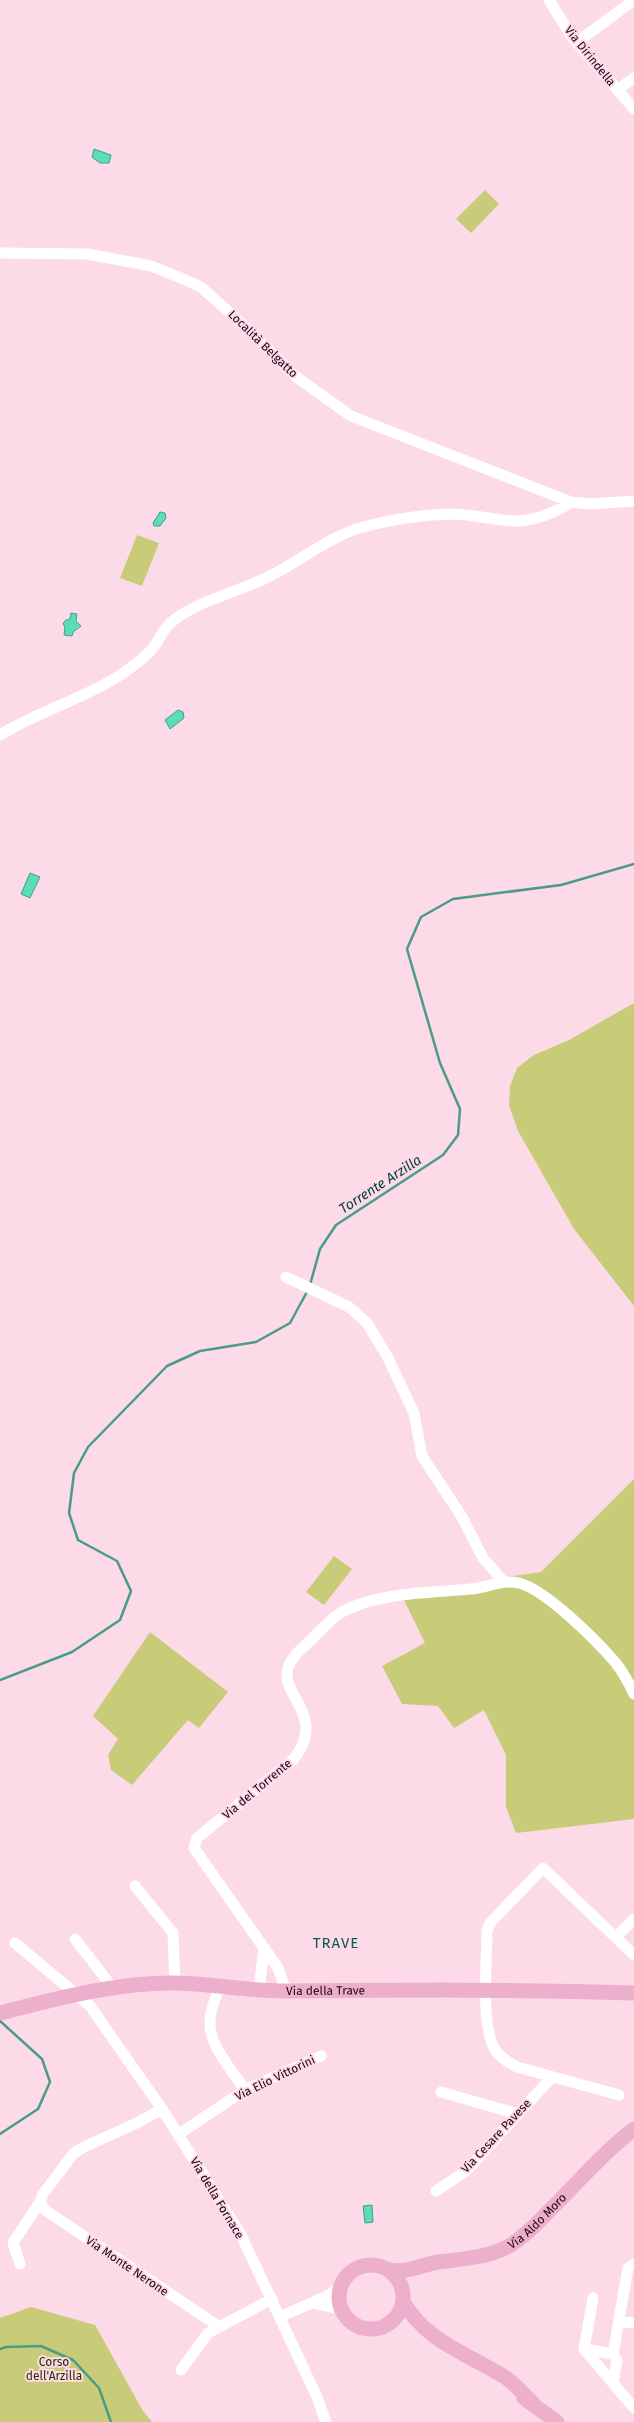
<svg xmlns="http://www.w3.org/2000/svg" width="634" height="2422" font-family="'Fira Sans',sans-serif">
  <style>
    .green { fill: #c8cc79 }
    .water { fill: #5bddb7; stroke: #499c86 }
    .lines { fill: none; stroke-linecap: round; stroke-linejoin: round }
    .stream { stroke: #499c86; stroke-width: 2.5 }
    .minor { stroke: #fff; stroke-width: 11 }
    .major { stroke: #ecb0cd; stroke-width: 15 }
    .labels { text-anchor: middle; stroke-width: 4; stroke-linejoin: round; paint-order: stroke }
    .street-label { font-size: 12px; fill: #200413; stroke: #fddae8 }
    .park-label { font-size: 12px; fill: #2d2e01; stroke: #fddae8 }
    .water-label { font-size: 14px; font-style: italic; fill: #033f31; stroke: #fddae8 }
    .quarter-label { font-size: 15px; letter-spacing: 1px; fill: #095c48; stroke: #fddae8 }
  </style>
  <rect width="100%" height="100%" fill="#fddae8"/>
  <!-- green -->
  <path class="green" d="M 485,190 L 499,204 L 471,233 L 456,219 Z
    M 137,535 L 159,543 L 142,586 L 120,578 Z
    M 634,1003 L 634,1306 L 574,1229 L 518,1131 L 509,1105 L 510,1086 L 517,1068 L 534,1055 L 569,1040 Z
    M 634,1479 L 634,1819 L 516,1833 L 506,1807 L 506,1755 L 484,1710 L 454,1728 L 438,1706 L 402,1704 L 382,1666 L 425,1643 L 403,1598 L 507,1577 L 541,1572 Z
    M 334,1556 L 352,1569 L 324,1605 L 306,1592 Z
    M 150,1632 L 228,1692 L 199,1728 L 188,1720 L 132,1785 L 111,1770 L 108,1755 L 118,1739 L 93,1716 Z
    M 31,2307 L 95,2325 L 143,2411 L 152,2422 L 0,2422 L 0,2318 Z"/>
  <!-- water -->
  <path class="water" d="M 94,149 L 111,155 L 109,163 L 100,163 L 92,157 Z
    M 160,512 L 165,513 L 166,518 L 160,526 L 154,526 L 153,523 Z
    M 71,613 L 77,614 L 76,621 L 81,626 L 73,632 L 72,636 L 64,635 L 65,628 L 63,623 L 66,620 L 70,619 Z
    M 178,710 L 183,712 L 184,718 L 170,729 L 165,720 Z
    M 30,873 L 40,877 L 30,898 L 21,894 Z
    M 372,2205 L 373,2222 L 365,2223 L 363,2206 Z"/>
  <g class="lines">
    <!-- stream -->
    <path class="stream" d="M 310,1285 L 320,1249 L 336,1225 L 443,1155 L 458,1135 L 460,1109 L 440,1063 L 407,949 L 421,917 L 453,899 L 561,885 L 634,864
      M 0,1680 L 72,1652 L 120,1620 L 131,1591 L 117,1561 L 78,1540 L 69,1513 L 74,1473 L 88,1447 L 167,1366 L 200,1351 L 256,1342 L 290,1323 L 308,1290
      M 0,2021 L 42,2059 L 50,2082 L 38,2109 L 0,2134
      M 0,2349 L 6,2347 L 41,2346 L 73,2360 L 99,2388 L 111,2422"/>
    <!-- minor -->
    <path class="minor" d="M 549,0 L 572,37 L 634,109
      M 584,37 L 634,0
      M 624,85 L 634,78
      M 0,253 L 88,254 L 151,266 L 181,278 L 201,287 L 249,330 L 295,376 L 351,416 L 571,502 L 591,504 L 634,501
      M 0,735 C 39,711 84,699 122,674 C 133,666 145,658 154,647 C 160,638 164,627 174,620 C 202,599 239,592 270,576 C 302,560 332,534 367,526 C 394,519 422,515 450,514 C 472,514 492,520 514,521 C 532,522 557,512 571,502
      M 286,1277 L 349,1307 L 367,1323 L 387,1356 L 414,1413 L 422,1456 L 462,1517 L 483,1558 L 504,1582
      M 135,1886 L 173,1933 L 175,1983
      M 616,1937 L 634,1919
      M 75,1939 L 109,1983 L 110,1988
      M 15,1943 L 90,2006 L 162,2109 L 241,2235 L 317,2397 L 326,2422
      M 219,1987 C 216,1998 210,2010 210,2021 C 208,2045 233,2071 245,2090
      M 259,1990 L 264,1948
      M 286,1991 L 278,1968 L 194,1848 L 197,1838 L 293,1760 C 333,1710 266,1692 294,1657 C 299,1650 307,1644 313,1638 C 323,1628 334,1615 348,1609 C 385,1592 430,1593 470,1589 C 486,1588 503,1579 519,1583 C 546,1590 596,1640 615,1662 C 623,1672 629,1683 634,1694
      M 441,2092 L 518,2114
      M 619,2095 L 517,2067 C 509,2063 501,2058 496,2051 C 480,2029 487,1959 487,1931 L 490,1923 L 543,1868 L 634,1955
      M 162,2109 L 137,2123 L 84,2147 L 74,2153 L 43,2194 L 40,2202 L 45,2210 L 218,2326
      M 179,2134 L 245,2090 L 321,2056
      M 436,2191 L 466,2171 L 552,2077
      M 20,2264 L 13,2243 L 40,2202
      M 593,2298 L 584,2349 L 613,2354
      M 313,2303 L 341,2309
      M 280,2317 L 329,2295 L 341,2286
      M 619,2321 L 634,2323
      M 584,2349 L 634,2408
      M 181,2370 L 208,2333 L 272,2299
      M 613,2383 L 617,2360 L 613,2354 L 628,2268 L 634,2264"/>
    <!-- major -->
    <g class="major">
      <path id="s1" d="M 0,2013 C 56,1999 113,1983 172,1983 C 211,1983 250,1992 289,1991 C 404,1990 519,1989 634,1993"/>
      <circle cx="371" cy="2297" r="32"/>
      <path id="s2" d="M 390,2270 C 408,2273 421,2265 438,2262 C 462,2259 487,2258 509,2246 C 526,2236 540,2220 554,2206 C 580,2180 605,2151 634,2129"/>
      <path d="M 403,2301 C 425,2341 466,2353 503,2376 C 514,2382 523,2394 532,2402"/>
      <path d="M 524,2398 L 557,2422"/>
    </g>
  </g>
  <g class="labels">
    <!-- street labels -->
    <g class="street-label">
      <text transform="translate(590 56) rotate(51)" y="4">Via Dirindella</text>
      <text transform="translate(263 344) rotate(44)" y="4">Località Belgatto</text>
      <text transform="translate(257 1789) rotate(-40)" y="4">Via del Torrente</text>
      <text dy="4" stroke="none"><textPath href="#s1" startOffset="329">Via della Trave</textPath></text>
      <text transform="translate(275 2078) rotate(-26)" y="4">Via Elio Vittorini</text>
      <text transform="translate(496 2136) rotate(-47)" y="4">Via Cesare Pavese</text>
      <text transform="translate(217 2198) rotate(59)" y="4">Via della Fornace</text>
      <text dy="4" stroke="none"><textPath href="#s2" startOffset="160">Via Aldo Moro</textPath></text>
      <text transform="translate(127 2266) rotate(34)" y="4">Via Monte Nerone</text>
    </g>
    <!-- park labels -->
    <g class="park-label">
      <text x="54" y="2366">Corso<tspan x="54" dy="14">dell'Arzilla</tspan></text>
    </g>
    <!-- water labels -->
    <g class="water-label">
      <text transform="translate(380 1184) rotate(-33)" y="5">Torrente Arzilla</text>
    </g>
    <!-- quarter labels -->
    <g class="quarter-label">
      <text x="336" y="1948">TRAVE</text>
    </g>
  </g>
</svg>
